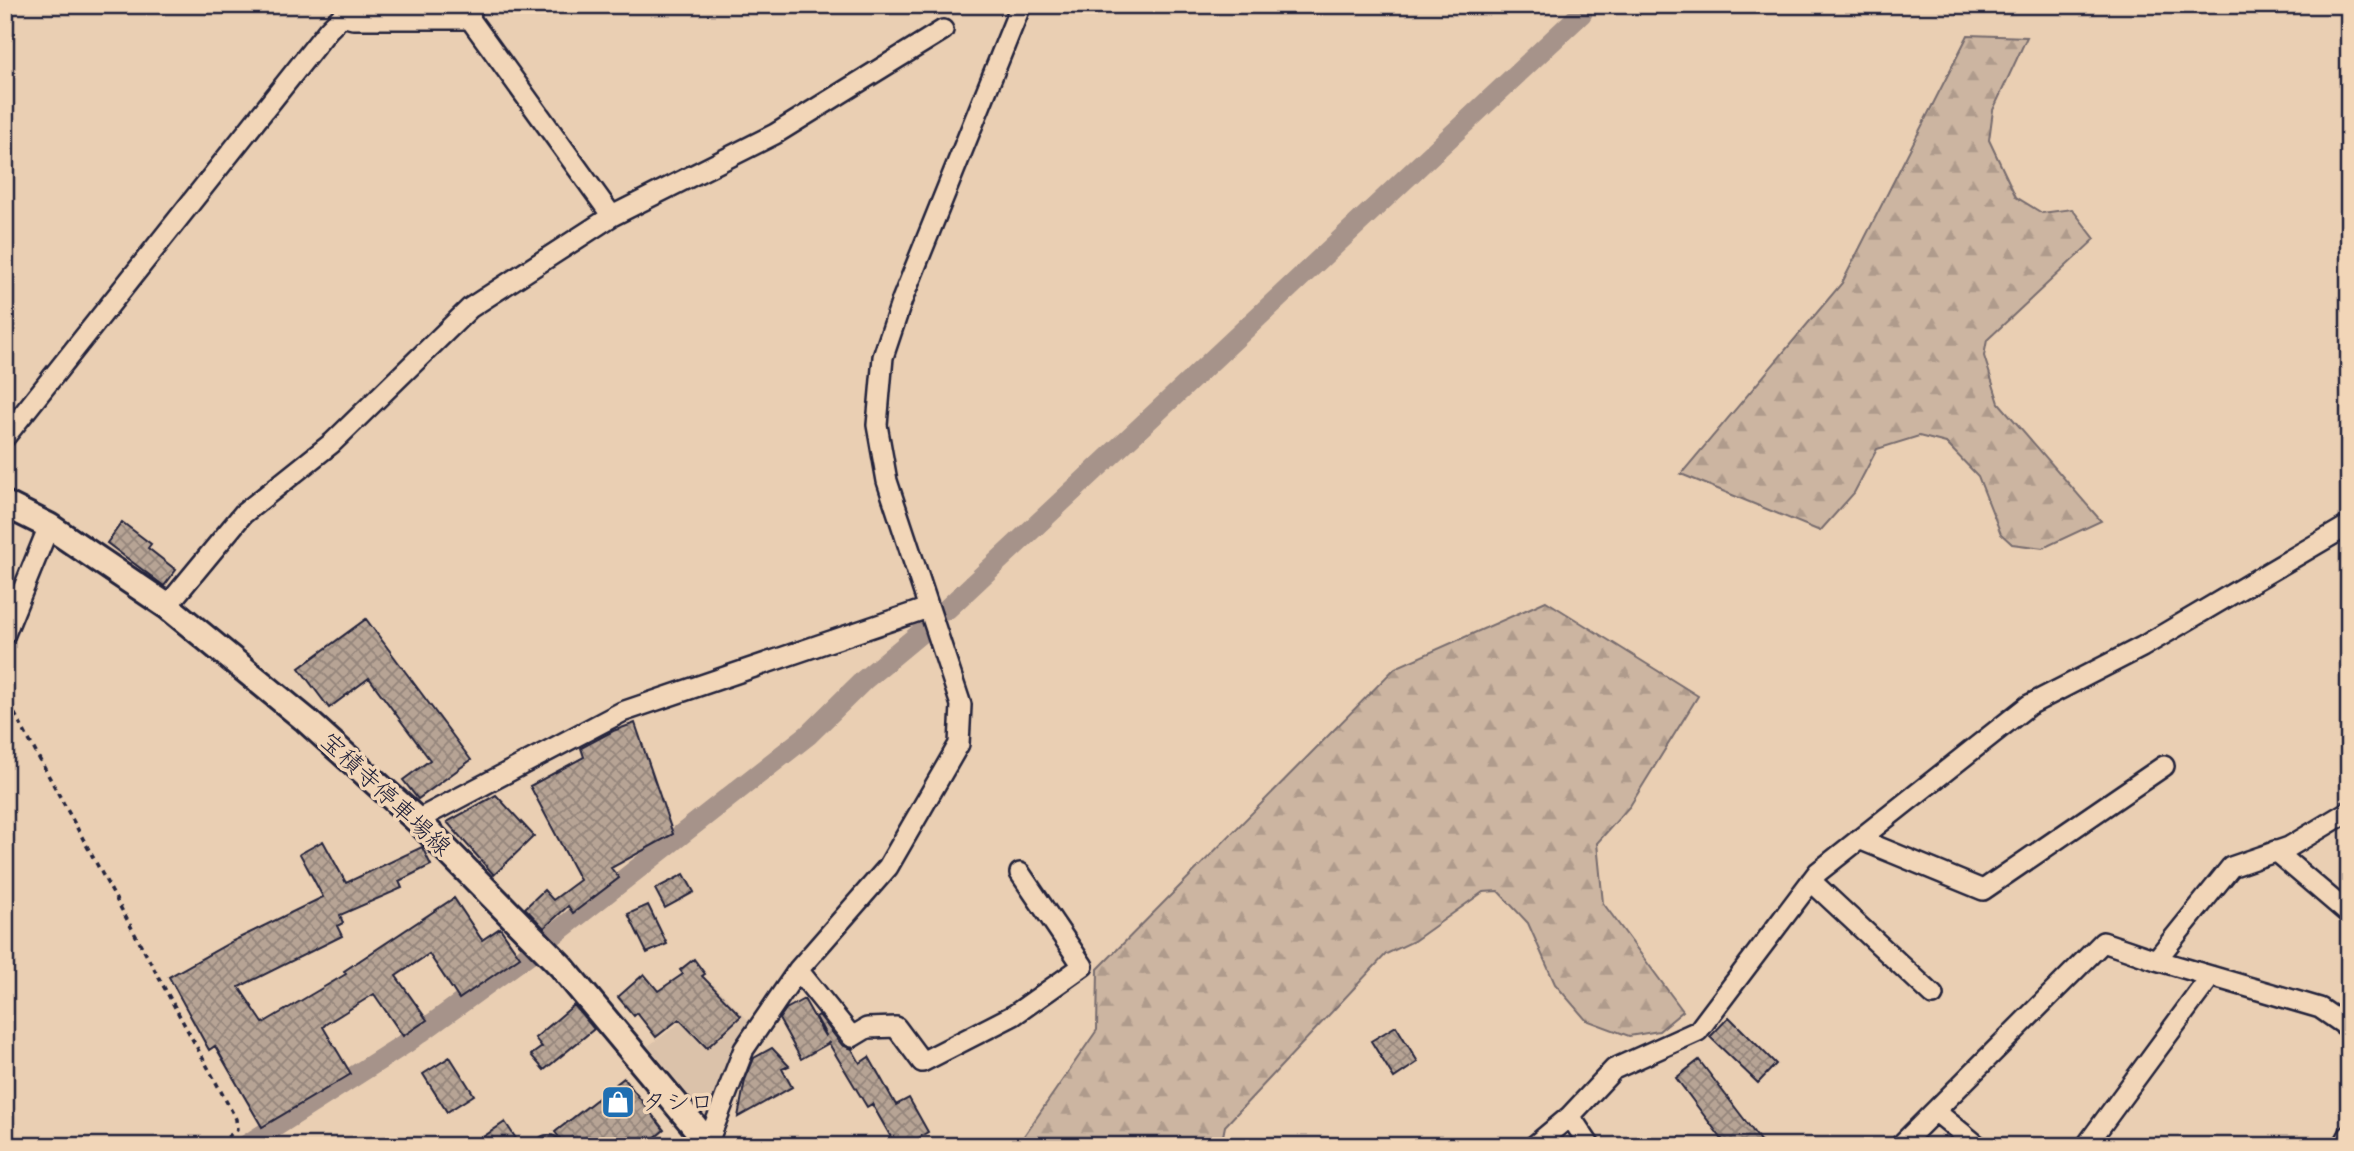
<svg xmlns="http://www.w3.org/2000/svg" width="2354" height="1151" font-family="Delius,'Klee One',sans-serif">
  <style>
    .built { fill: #dbc2aa }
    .forest { fill: url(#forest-firs); stroke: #776c6e; stroke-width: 2 }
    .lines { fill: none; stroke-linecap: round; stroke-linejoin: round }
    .canal { stroke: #a6938a; stroke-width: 21 }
    .building { fill: url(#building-cross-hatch); stroke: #22223b; stroke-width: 2 }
    .minor-casing { stroke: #22223b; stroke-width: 24 }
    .major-casing { stroke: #22223b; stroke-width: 30 }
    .path { stroke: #22223b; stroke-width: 3.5; stroke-dasharray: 5 5; stroke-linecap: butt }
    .minor { stroke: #f2d6b8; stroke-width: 19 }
    .major { stroke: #f2d6b8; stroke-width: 24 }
    .labels { text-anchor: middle; stroke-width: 7; stroke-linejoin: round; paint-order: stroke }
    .street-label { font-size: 24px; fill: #22223b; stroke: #f2d6b8 }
    .poi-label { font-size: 24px; fill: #22223b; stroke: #f2d6b8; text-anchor: start }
  </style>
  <defs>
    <pattern id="forest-firs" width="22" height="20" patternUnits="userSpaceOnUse" patternTransform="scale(1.75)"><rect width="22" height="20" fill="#ccb5a1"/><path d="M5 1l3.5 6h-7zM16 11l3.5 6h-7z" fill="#af9b8c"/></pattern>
    <pattern id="building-cross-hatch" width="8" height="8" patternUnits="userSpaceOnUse" patternTransform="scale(1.75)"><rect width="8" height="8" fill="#b7a495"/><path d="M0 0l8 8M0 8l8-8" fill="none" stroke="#94857b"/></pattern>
  </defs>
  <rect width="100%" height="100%" fill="#eacfb3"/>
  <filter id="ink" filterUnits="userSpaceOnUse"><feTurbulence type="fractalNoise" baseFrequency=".0143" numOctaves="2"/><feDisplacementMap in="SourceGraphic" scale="14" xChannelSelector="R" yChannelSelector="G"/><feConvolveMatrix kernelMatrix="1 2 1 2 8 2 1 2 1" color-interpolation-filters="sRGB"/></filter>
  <g filter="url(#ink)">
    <!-- built -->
    <path class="built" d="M 713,984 L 749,1021 L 731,1055 L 708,1118 L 648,1046 L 676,1026 Z"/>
    <!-- forest -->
    <path class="forest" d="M 1968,35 L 2027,37 L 1993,110 L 1989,140 L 2016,197 L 2042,213 L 2072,209 L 2095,239 L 1987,340 L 1984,356 L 1999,403 L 2101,521 L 2043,548 L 2012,544 L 2001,534 L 1978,476 L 1946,443 L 1919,436 L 1877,449 L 1854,493 L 1820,531 L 1681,474 L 1842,283 Z
      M 1546,601 L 1698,696 L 1630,806 L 1597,843 L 1603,903 L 1683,1011 L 1659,1031 L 1629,1036 L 1586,1020 L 1555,984 L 1528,923 L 1498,891 L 1483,892 L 1414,941 L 1386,954 L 1225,1126 L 1221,1146 L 1017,1146 L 1097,1030 L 1098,969 L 1395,668 Z"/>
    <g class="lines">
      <!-- canal -->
      <path class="canal" d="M 947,609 L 1582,13
        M 552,936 L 808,735 L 864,680 L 923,631
        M 245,1146 L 406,1043 L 534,950"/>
    </g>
    <!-- building -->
    <path class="building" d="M 122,522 L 151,544 L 148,548 L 176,570 L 164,586 L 107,543 Z
      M 366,619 L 471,760 L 418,799 L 403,780 L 430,760 L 369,678 L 329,708 L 299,668 Z
      M 635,723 L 673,834 L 611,868 L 619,878 L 573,913 L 568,906 L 544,928 L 525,908 L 544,890 L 553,900 L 580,880 L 530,786 L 584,757 L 581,748 L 613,731 Z
      M 496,795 L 534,836 L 494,875 L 447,822 Z
      M 323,841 L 346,883 L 422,847 L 431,865 L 399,881 L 402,888 L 340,915 L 343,923 L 337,926 L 342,936 L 239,987 L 263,1023 L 346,974 L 344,971 L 454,898 L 482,940 L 500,928 L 520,957 L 459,999 L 429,954 L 396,976 L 427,1020 L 403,1036 L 374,994 L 326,1024 L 323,1027 L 351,1074 L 262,1127 L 215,1046 L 209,1050 L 169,977 L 233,941 L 323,897 L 300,854 Z
      M 684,874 L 694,892 L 665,908 L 655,889 Z
      M 648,905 L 667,944 L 647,953 L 628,914 Z
      M 694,959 L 705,974 L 702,976 L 741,1016 L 707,1048 L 679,1019 L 656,1037 L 637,1013 L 634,1016 L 618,997 L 644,974 L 658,991 L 683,974 L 680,970 Z
      M 804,999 L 825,1036 L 826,1035 L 816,1017 L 819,1015 L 842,1045 L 852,1049 L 860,1063 L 869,1057 L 896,1105 L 909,1098 L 928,1132 L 905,1146 L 896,1146 L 872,1104 L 867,1107 L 828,1042 L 829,1043 L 801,1059 L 779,1019 L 786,1009 Z
      M 574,1005 L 594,1029 L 544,1070 L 531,1055 L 542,1047 L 535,1038 Z
      M 1729,1017 L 1776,1064 L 1758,1083 L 1710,1037 Z
      M 1396,1026 L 1418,1062 L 1394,1078 L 1371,1041 Z
      M 772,1048 L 789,1066 L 782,1069 L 792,1087 L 738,1117 L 745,1080 L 754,1058 Z
      M 450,1057 L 474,1095 L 447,1112 L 423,1074 Z
      M 1699,1060 L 1744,1119 L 1764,1146 L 1727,1146 L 1676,1078 Z
      M 624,1078 L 664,1130 L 645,1146 L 566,1146 L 555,1132 Z
      M 505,1122 L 521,1146 L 470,1146 Z"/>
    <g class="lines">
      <!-- minor casing -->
      <g class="minor-casing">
        <path id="minor" d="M 472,5 L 470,19 L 612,216
          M 342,16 L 353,19 L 470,19
          M 5,437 L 328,30 L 342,16 L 346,5
          M 167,606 L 243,514 L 332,443 L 470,308 L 612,216 L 775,134 L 943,30
          M 5,634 L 49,526
          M 417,820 L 622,712 L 928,608
          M 1859,839 L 1983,890 L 2164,766
          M 2275,851 L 2349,914
          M 1811,881 L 1933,995
          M 2156,960 L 2320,1008 L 2349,1028
          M 798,970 L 852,1037 L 867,1028 L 896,1027 L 922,1062 L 1014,1015 L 1083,966 L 1020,873
          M 1935,1111 L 1978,1146
          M 1570,1116 L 1590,1146
          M 708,1142 L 744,1049 L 798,970 L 888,867 L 959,744 L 961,705 L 887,481 L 877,425 L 883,357 L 902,300 L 1021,5
          M 547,1146 L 550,1146
          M 1534,1146 L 1570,1116 L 1614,1069 L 1698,1031 L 1818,872 L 2029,705 L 2142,647 L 2349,525
          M 1900,1146 L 2103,942 L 2156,960 L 2231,867 L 2289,847 L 2349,811
          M 2086,1146 L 2211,976
          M 2343,1146 L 2349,1135"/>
      </g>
      <!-- major casing -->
      <g class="major-casing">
        <path id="major" d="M 5,504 L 49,526 L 167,606 L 306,720 L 417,820 L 561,966 L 711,1146"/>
      </g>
      <!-- path -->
      <path class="path" d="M 5,696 L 236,1119 L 237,1130 L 215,1146"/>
      <!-- minor -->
      <use href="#minor" class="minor"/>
      <!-- major -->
      <use href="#major" class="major"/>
    </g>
  </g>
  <!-- icons -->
  <defs>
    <g id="shop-square" transform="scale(1.75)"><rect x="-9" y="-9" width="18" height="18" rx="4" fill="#1f6fb2" stroke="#f2d6b8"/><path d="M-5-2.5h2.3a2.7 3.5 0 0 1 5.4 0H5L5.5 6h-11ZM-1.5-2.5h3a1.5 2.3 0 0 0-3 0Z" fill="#fff"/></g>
  </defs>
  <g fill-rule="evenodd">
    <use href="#shop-square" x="618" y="1102"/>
  </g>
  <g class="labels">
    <!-- street labels -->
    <g class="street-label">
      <text transform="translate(386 794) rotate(43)" y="8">宝積寺停車場線</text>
    </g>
    <!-- poi labels -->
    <g class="poi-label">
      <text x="642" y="1110">タシロ</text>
    </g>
  </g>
  <!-- margin -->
  <rect width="2354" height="1151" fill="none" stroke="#f2d6b8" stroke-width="28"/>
  <rect x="14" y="14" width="2326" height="1123" fill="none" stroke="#22223b" stroke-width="2.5" filter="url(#ink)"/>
</svg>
